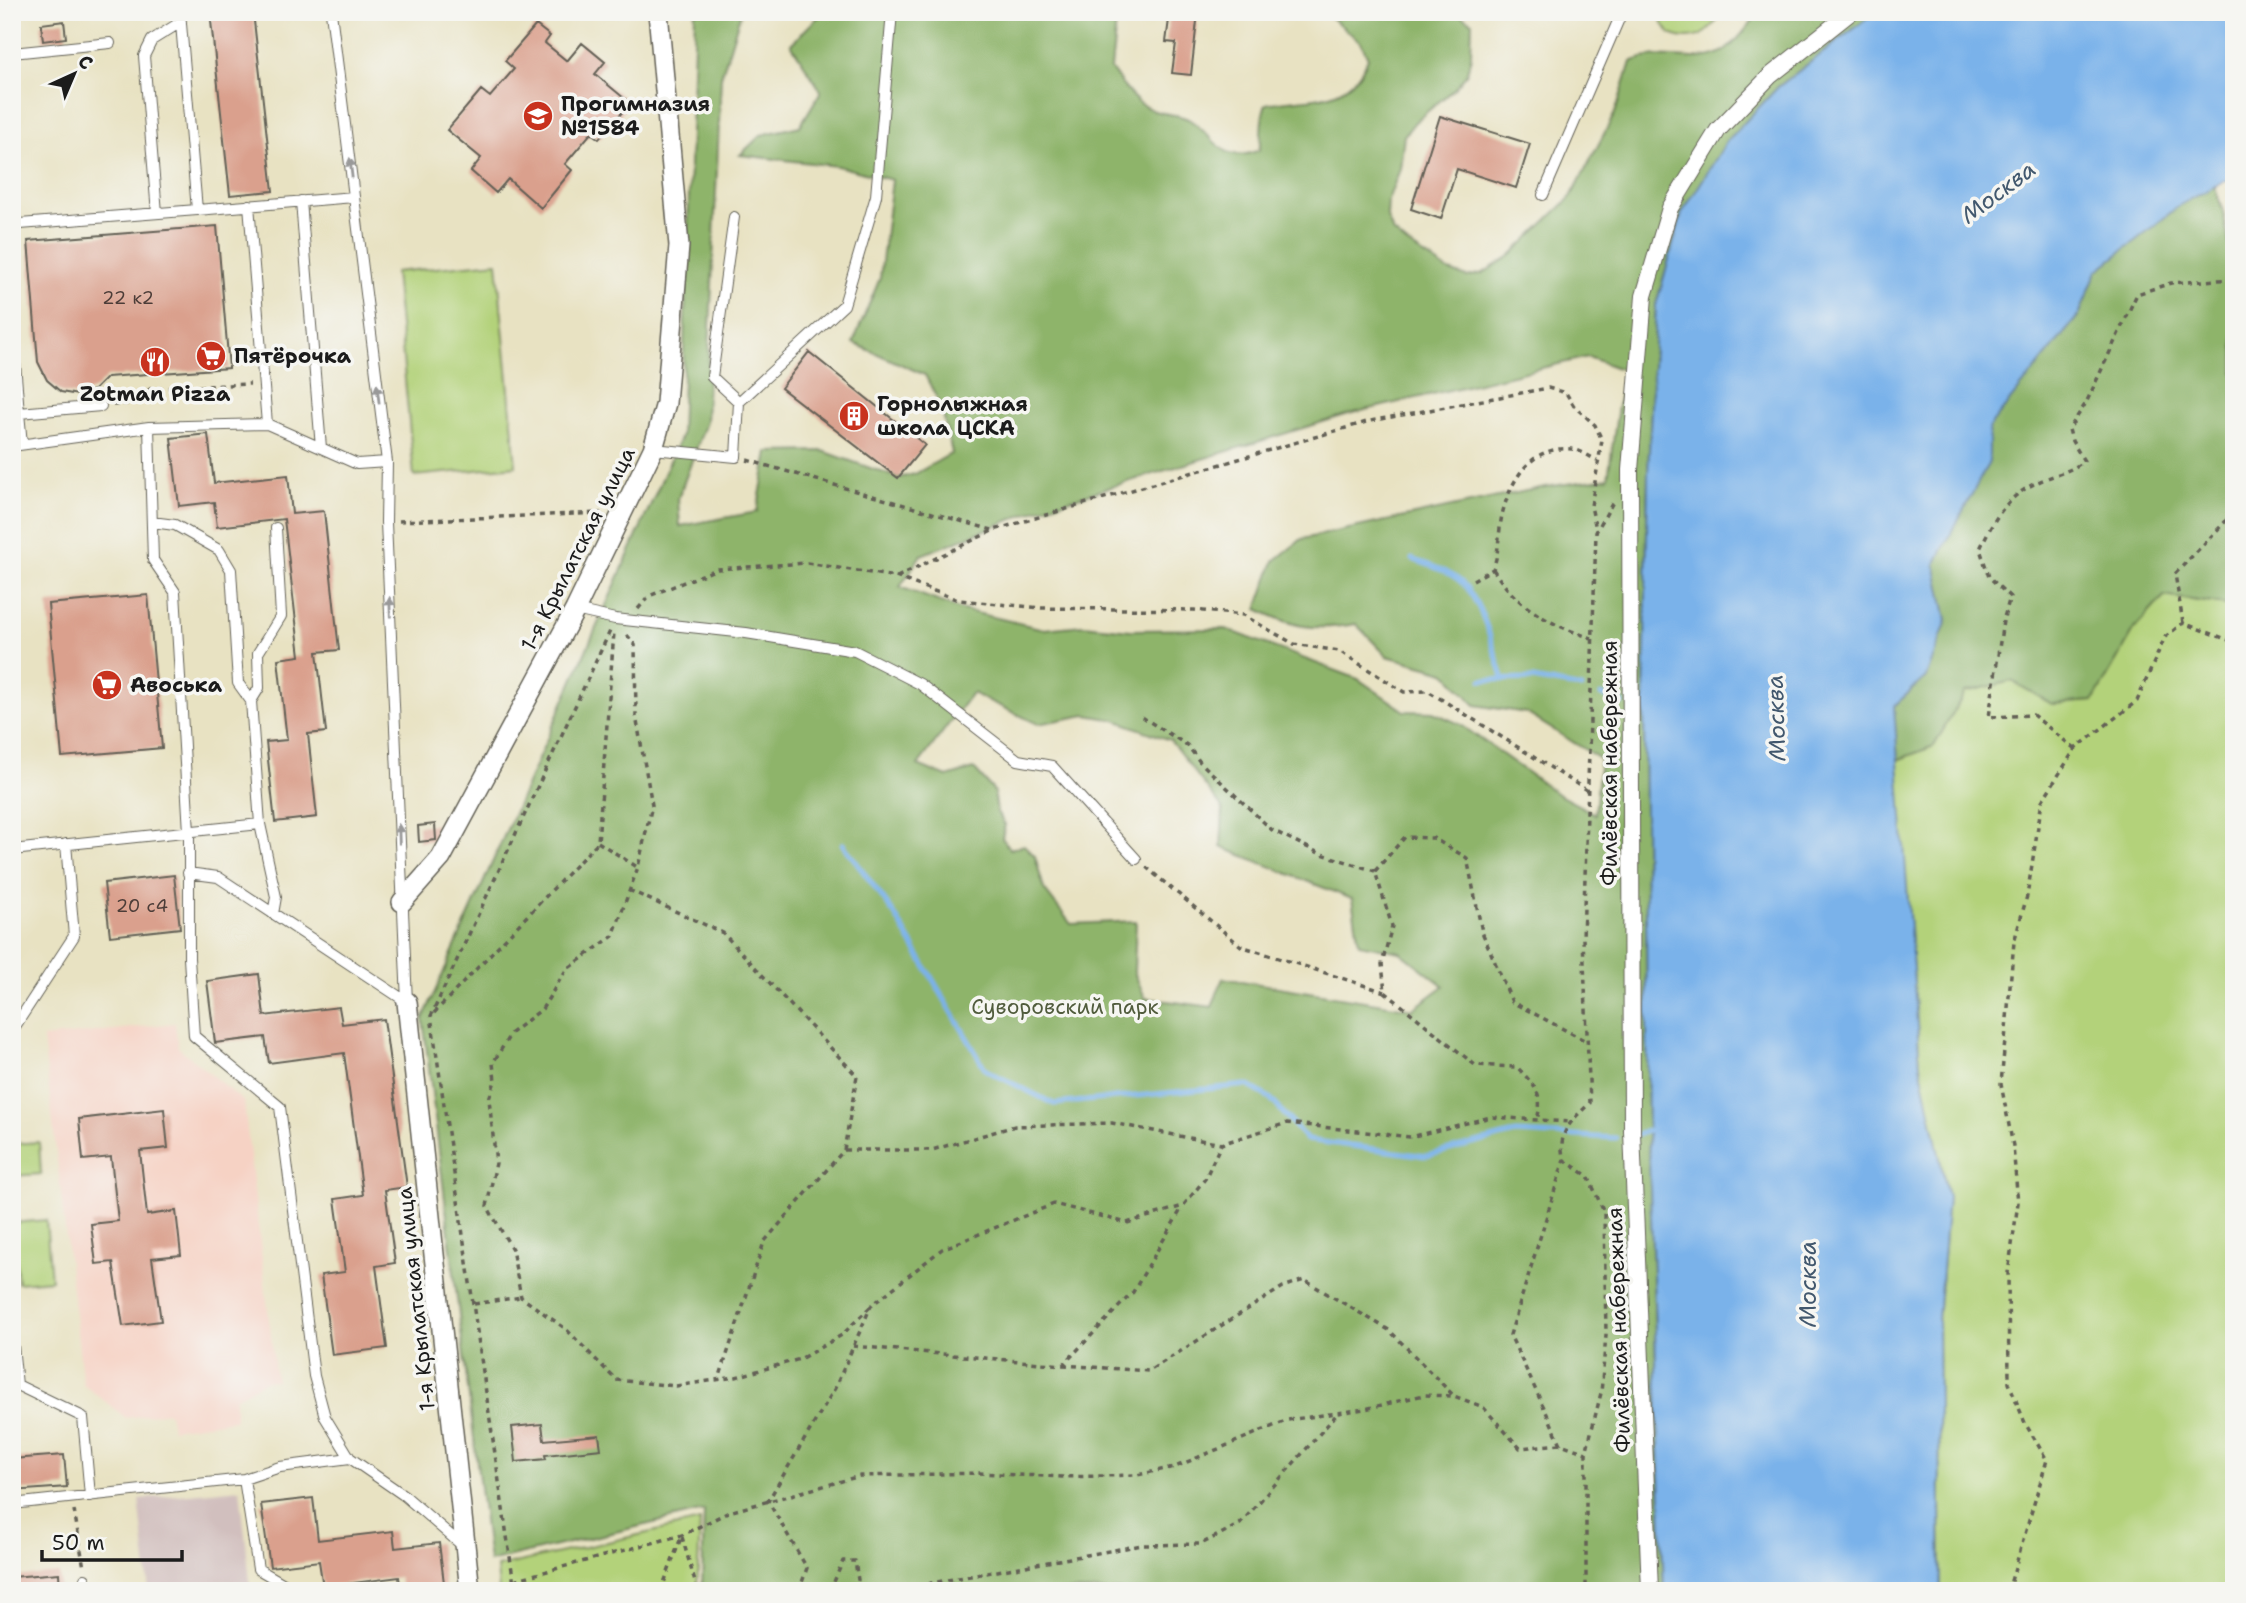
<svg xmlns="http://www.w3.org/2000/svg" width="2246" height="1603" font-family="'Shantell Sans',sans-serif">
  <style>
    .built { fill: #f6d2c4 }
    .industrial { fill: #d1bfbe }
    .green { fill: #b3d27a; stroke: #68774b; stroke-width: 2 }
    .forest { fill: #8eb46a; stroke: #556843; stroke-width: 2; fill-rule: evenodd }
    .water { fill: #7ab2ea; stroke: #4b6783; stroke-width: 2 }
    .lines { fill: none; stroke-linecap: round; stroke-linejoin: round }
    .stream { stroke: #7ab2ea; stroke-width: 5 }
    .building { fill: #daa08d }
    .service-casing { stroke: #636156; stroke-width: 12 }
    .pedestrian-casing { stroke: #636156; stroke-width: 18 }
    .minor-casing { stroke: #636156; stroke-width: 22 }
    .path { stroke: #636156; stroke-width: 3.5; stroke-dasharray: 5 5; stroke-linecap: butt }
    .service { stroke: #fff; stroke-width: 10 }
    .pedestrian { stroke: #fff; stroke-width: 16 }
    .minor { stroke: #fff; stroke-width: 19 }
    .oneway { fill: #999 }
    .labels { text-anchor: middle; stroke-width: 7; stroke-linejoin: round; paint-order: stroke }
    .number-label { font-size: 18px; fill: #4c3d38 }
    .poi-label { font-size: 21px; font-weight: bold; fill: #1c1c1c; stroke: #f6f6f2; text-anchor: start }
    .street-label { font-size: 21px; fill: #1c1c1c; stroke: #f6f6f2 }
    .park-label { font-size: 21px; fill: #515c3d; stroke: #f6f6f2 }
    .water-label { font-size: 23px; font-style: italic; fill: #42586e; stroke: #f6f6f2 }
  </style>
  <rect width="100%" height="100%" fill="#f6f6f2"/>
  <filter id="ink" filterUnits="userSpaceOnUse"><feTurbulence type="fractalNoise" baseFrequency=".0143" numOctaves="2"/><feDisplacementMap in="SourceGraphic" scale="14" xChannelSelector="R" yChannelSelector="G"/><feConvolveMatrix kernelMatrix="1 2 1 2 8 2 1 2 1" color-interpolation-filters="sRGB"/></filter>
  <filter id="wash" filterUnits="userSpaceOnUse"><feTurbulence type="fractalNoise" baseFrequency=".00686" numOctaves="4" result="noise"/><feDisplacementMap in="SourceGraphic" scale="28" xChannelSelector="R" yChannelSelector="G"/><feGaussianBlur stdDeviation="1.57" result="paint"/><feColorMatrix in="noise" values="0 0 0 0 0 0 0 0 0 0 0 0 0 0 0 0 0 1.4 0 .05"/><feComposite in="paint" operator="in"/></filter>
  <g filter="url(#wash)">
    <rect width="100%" height="100%" fill="#e8e2c2"/>
    <!-- built -->
    <path class="built" d="M 175,1023 L 178,1047 L 244,1102 L 276,1380 L 265,1381 L 235,1398 L 235,1420 L 172,1429 L 169,1412 L 126,1418 L 83,1384 L 43,1038 Z"/>
    <!-- industrial -->
    <path class="industrial" d="M 240,1489 L 251,1591 L 149,1591 L 139,1499 Z"/>
    <!-- green -->
    <path class="green" d="M 1655,12 L 1721,12 C 1711,35 1693,44 1670,34 Z
      M 497,262 L 516,466 L 414,476 L 395,272 Z
      M 2164,596 L 2234,606 L 2234,1591 L 1941,1591 L 1938,1320 L 1948,1197 L 1920,1065 L 1897,760 L 1934,746 L 1965,692 L 2012,681 L 2052,704 L 2093,701 L 2136,627 Z
      M 39,1142 L 41,1174 L 12,1176 L 12,1144 Z
      M 46,1220 L 51,1280 L 18,1283 L 13,1223 Z
      M 700,1521 L 697,1591 L 499,1591 L 497,1567 Z"/>
    <!-- forest -->
    <path class="forest" d="M 695,12 L 741,12 L 721,77 L 706,422 L 678,499 L 680,526 L 757,512 L 768,452 L 823,451 L 898,478 L 915,474 L 952,453 L 941,406 L 925,375 L 853,343 L 880,278 L 892,180 L 837,166 L 740,155 L 761,135 L 800,126 L 821,91 L 791,44 L 823,12 L 1117,12 L 1111,69 C 1124,87 1135,106 1158,112 C 1169,115 1181,114 1190,120 C 1216,137 1222,166 1259,150 C 1263,133 1259,120 1266,104 C 1309,95 1348,107 1368,58 L 1361,42 L 1324,12 L 1457,13 L 1472,22 L 1471,56 L 1467,73 L 1455,88 L 1415,122 L 1404,136 L 1400,169 L 1388,200 L 1387,217 L 1393,232 L 1406,243 L 1449,271 L 1467,277 L 1483,273 L 1510,256 L 1571,197 L 1615,113 L 1631,62 C 1662,47 1699,69 1727,49 C 1739,40 1749,24 1760,12 L 1876,12 L 1778,87 L 1682,213 L 1656,305 L 1648,472 L 1644,710 L 1648,1130 L 1664,1591 L 702,1591 L 704,1511 L 489,1562 L 423,1019 L 681,436 ZM 1588,357 L 1623,370 L 1608,478 L 1545,487 L 1302,539 L 1274,561 L 1257,609 C 1295,628 1314,631 1356,624 L 1387,656 L 1445,672 L 1475,705 L 1526,713 L 1600,759 L 1595,814 L 1559,795 L 1460,724 L 1433,712 L 1405,711 L 1358,679 L 1226,629 L 1131,630 L 1083,625 L 1044,629 L 959,609 L 900,587 L 921,555 L 1036,510 L 1349,414 ZM 972,693 L 1038,724 L 1086,715 L 1115,720 L 1170,740 L 1223,809 L 1221,847 L 1352,899 L 1359,944 L 1400,952 L 1444,986 L 1413,1009 L 1223,978 L 1212,1007 L 1145,998 L 1134,972 L 1136,921 L 1071,924 L 1044,889 L 1035,856 L 1024,845 L 1010,849 L 1002,838 L 1005,825 L 997,812 L 994,791 L 974,769 L 947,777 L 918,765 Z
      M 2214,185 L 2223,211 L 2234,270 L 2234,606 L 2164,596 L 2136,627 L 2093,701 L 2052,704 L 2012,681 L 1965,692 L 1934,746 L 1897,760 L 1894,706 L 1926,677 L 1947,620 L 1935,564 L 1988,462 L 1988,427 L 2079,315 L 2097,271 L 2180,205 Z"/>
    <!-- water -->
    <path class="water" d="M 1876,12 L 2234,12 L 2234,176 L 2180,205 L 2097,271 L 2079,315 L 1989,427 L 1989,462 L 1935,564 L 1947,620 L 1926,677 L 1894,706 L 1920,1065 L 1948,1197 L 1938,1320 L 1941,1591 L 1664,1591 L 1648,1130 L 1644,710 L 1648,472 L 1656,305 L 1682,213 L 1727,141 L 1778,87 Z"/>
    <g class="lines">
      <!-- stream -->
      <path class="stream" d="M 1412,559 C 1430,566 1454,572 1466,587 C 1486,612 1493,650 1504,680
        M 1482,680 L 1533,679 L 1582,688
        M 1601,695 L 1622,703
        M 843,844 L 895,915 L 986,1070 L 1054,1104 L 1247,1085 L 1270,1098 L 1307,1140 L 1426,1156 L 1515,1133 L 1616,1138
        M 1638,1135 L 1648,1130"/>
    </g>
    <g id="blocks">
      <!-- building -->
      <path class="building" d="M 210,12 L 253,12 L 273,191 L 230,195 Z
        M 1170,12 L 1198,12 L 1191,75 L 1172,73 L 1176,43 L 1166,42 Z
        M 64,21 L 66,38 L 43,41 L 41,24 Z
        M 536,25 L 550,36 L 545,43 L 567,61 L 582,43 L 605,62 L 595,74 L 630,103 L 599,139 L 591,133 L 565,164 L 572,170 L 541,208 L 508,179 L 496,193 L 471,171 L 481,158 L 447,130 L 481,90 L 490,97 L 514,69 L 505,61 Z
        M 1440,116 L 1530,144 L 1516,188 L 1457,169 L 1441,219 L 1411,209 Z
        M 217,226 L 229,368 L 107,377 L 94,390 L 78,395 L 61,392 L 47,380 L 38,362 L 28,241 Z
        M 809,352 L 925,445 L 898,478 L 781,388 Z
        M 208,434 L 214,483 L 288,475 L 292,514 L 324,511 L 339,650 L 317,652 L 326,732 L 308,734 L 317,817 L 275,822 L 266,742 L 287,740 L 278,659 L 300,656 L 284,519 L 217,527 L 214,502 L 179,506 L 171,438 Z
        M 148,595 L 162,748 L 62,757 L 48,604 Z
        M 435,824 L 436,840 L 419,842 L 418,826 Z
        M 174,875 L 180,928 L 110,936 L 104,883 Z
        M 259,974 L 264,1016 L 339,1007 L 342,1024 L 384,1019 L 407,1187 L 385,1190 L 395,1263 L 376,1266 L 387,1348 L 332,1355 L 321,1275 L 345,1272 L 335,1199 L 363,1195 L 344,1053 L 269,1063 L 265,1037 L 215,1043 L 207,981 Z
        M 164,1109 L 168,1148 L 140,1151 L 147,1215 L 176,1211 L 181,1255 L 152,1258 L 161,1321 L 123,1326 L 113,1262 L 96,1264 L 91,1224 L 118,1221 L 111,1157 L 83,1160 L 79,1119 Z
        M 542,1424 L 544,1440 L 599,1435 L 601,1449 L 545,1455 L 546,1459 L 516,1462 L 512,1427 Z
        M 64,1455 L 67,1487 L 12,1491 L 12,1459 Z
        M 313,1498 L 318,1540 L 393,1531 L 395,1548 L 439,1543 L 445,1591 L 401,1591 L 399,1577 L 323,1587 L 319,1561 L 270,1567 L 261,1504 Z
        M 59,1573 L 60,1591 L 12,1591 L 12,1577 Z"/>
    </g>
  </g>
  <g filter="url(#ink)">
    <use href="#blocks" fill-opacity="0" stroke="#636156" stroke-width="2"/>
    <g class="lines">
      <!-- service casing -->
      <g class="service-casing">
        <path id="service" d="M 180,12 L 197,210 L 354,197
          M 331,12 L 387,462 L 386,522 L 407,1002
          M 12,53 L 110,43
          M 1543,195 L 1622,12
          M 301,201 L 321,448
          M 249,205 L 267,424
          M 157,213 L 144,56 L 152,40 L 181,22
          M 734,217 L 712,377 L 739,402
          M 12,228 L 20,224 L 197,210
          M 12,326 L 19,413 L 101,406
          M 19,413 L 22,444
          M 149,427 L 153,560 L 175,592 L 189,832 L 189,958 L 194,1036 L 280,1107 L 314,1376 L 325,1417 L 350,1458
          M 12,446 L 149,427 L 267,424 L 357,464 L 387,462
          M 653,449 L 736,457 L 739,402 L 844,305 L 876,196 L 892,12
          M 152,522 L 175,525 L 219,550 L 231,570 L 238,683 L 251,701
          M 575,610 L 615,619 L 746,633 L 855,651 L 920,684 L 1018,760 L 1052,766 L 1136,859
          M 260,824 L 276,897 L 273,914
          M 12,850 L 260,824 L 251,701 L 259,688 L 258,653 L 281,616 L 276,528
          M 188,873 L 218,877 L 407,1002
          M 12,1031 L 74,936 L 66,844
          M 12,1335 L 17,1385 L 83,1417 L 90,1496
          M 244,1479 L 258,1569 L 296,1591
          M 12,1504 L 244,1479 L 280,1467 L 350,1458 L 405,1496 L 464,1547
          M 85,1579 L 87,1591"/>
      </g>
      <!-- pedestrian casing -->
      <g class="pedestrian-casing">
        <path id="pedestrian" d="M 1650,1591 L 1632,1131 L 1630,470 L 1644,296 L 1670,208 L 1718,130 L 1770,76 L 1851,12"/>
      </g>
      <!-- minor casing -->
      <g class="minor-casing">
        <path id="minor" d="M 402,902 L 441,858 L 575,610 L 653,449 L 666,403 L 679,246 L 658,12
          M 407,1002 L 470,1591"/>
      </g>
      <!-- path -->
      <path class="path" d="M 113,405 L 133,403 L 150,389 L 250,384
        M 747,460 L 992,530
        M 399,521 L 601,513
        M 1493,569 C 1516,607 1550,625 1592,638
        M 897,577 L 994,530 L 1370,421 L 1548,388 L 1566,393 L 1574,406 L 1595,425 L 1602,440 L 1591,506 L 1596,529
        M 1473,580 L 1493,569 C 1500,550 1498,530 1503,511 C 1512,477 1533,445 1572,449 C 1580,450 1590,457 1597,460
        M 638,609 L 649,596 L 717,569 L 807,563 L 896,577 L 958,600 L 1041,608 L 1194,610 L 1243,615 L 1294,644 L 1339,651 L 1404,692 L 1428,691 L 1588,791
        M 2183,623 L 2175,574 L 2225,522 L 2234,508
        M 627,635 L 635,645 L 636,716 L 652,805 L 638,867 L 613,936 L 566,970 L 542,1009 L 511,1033 L 493,1063 L 495,1081 L 489,1099 L 496,1163 L 487,1206 L 512,1249 L 521,1297 L 566,1329 L 616,1380 L 676,1386 L 736,1377 L 800,1359 L 842,1335 L 871,1306
        M 1142,717 L 1187,745 L 1200,762 L 1272,830 L 1319,853 L 1375,871 L 1392,926 L 1382,964 L 1385,992 L 1475,1065 L 1517,1067 C 1535,1086 1544,1093 1537,1120
        M 2075,749 L 2033,715 L 1989,717 L 2003,621 L 2010,597 L 1989,577 L 1980,549 C 1995,516 2009,493 2045,479 C 2060,473 2071,471 2084,461 L 2072,441 L 2069,429 L 2086,403 L 2137,294 L 2171,283 L 2234,279
        M 598,842 L 637,867
        M 1146,867 L 1241,946 L 1385,992
        M 1375,871 L 1405,837 L 1433,838 L 1467,858 L 1482,932 L 1512,1002 L 1586,1041
        M 629,890 L 723,933 L 857,1076 L 844,1150 L 764,1242 L 719,1379
        M 434,1013 L 598,842 L 614,632
        M 844,1150 L 932,1150 L 1015,1126 L 1112,1123 L 1221,1144
        M 1564,1160 L 1588,1176 L 1604,1212 L 1606,1335 L 1601,1393 L 1586,1453 L 1586,1591
        M 474,1304 L 521,1297
        M 853,1346 L 1063,1365 L 1133,1292 L 1182,1208
        M 1063,1365 L 1149,1371 L 1283,1287 L 1304,1280 L 1389,1330 L 1453,1395
        M 1561,1444 L 1510,1335 L 1564,1160 C 1556,1133 1572,1120 1590,1103 L 1583,939 L 1596,532 L 1613,502
        M 74,1510 L 84,1568
        M 682,1537 L 695,1582 L 694,1591
        M 515,1591 L 431,1016 L 610,631
        M 530,1591 L 514,1580 L 682,1535 L 729,1512 L 860,1476 L 979,1473 L 1062,1477 L 1137,1475 L 1175,1467 L 1288,1420 L 1365,1409 L 1424,1395 L 1454,1396 L 1483,1407 L 1520,1448 L 1561,1444 L 1586,1453
        M 661,1591 L 682,1535
        M 799,1591 L 807,1568 L 768,1501 L 835,1388 L 871,1306 L 942,1249 L 1054,1204 L 1127,1223 L 1183,1206 L 1205,1179 L 1221,1144 L 1287,1123 L 1410,1137 L 1491,1117 L 1570,1122
        M 830,1591 L 843,1561 L 855,1561 L 858,1580 L 854,1591
        M 920,1591 L 931,1583 L 1142,1545 L 1201,1544 L 1240,1524 L 1337,1414
        M 2008,1591 L 2047,1460 L 2025,1423 L 2009,1383 L 2008,1273 L 2018,1203 L 2013,1146 L 2001,1084 L 2014,942 L 2027,896 L 2042,801 L 2075,749 L 2137,701 L 2165,637 L 2183,623 L 2234,642"/>
      <!-- service -->
      <use href="#service" class="service"/>
      <!-- pedestrian -->
      <use href="#pedestrian" class="pedestrian"/>
      <!-- minor -->
      <use href="#minor" class="minor"/>
    </g>
    <!-- one-way arrows -->
    <defs><path id="oneway-solid" d="M-6-.8H1V-3.2L6.5 0L1 3.2V.8H-6Z" transform="scale(1.75)"/></defs>
    <g class="oneway">
      <use href="#oneway-solid" transform="translate(351 168) rotate(-97)"/>
      <use href="#oneway-solid" transform="translate(378 394) rotate(-97)"/>
      <use href="#oneway-solid" transform="translate(390 607) rotate(-92)"/>
      <use href="#oneway-solid" transform="translate(399 834) rotate(-92)"/>
    </g>
  </g>
  <!-- icons -->
  <defs>
    <g id="school-disc" transform="scale(1.575)"><circle r="9.5" fill="#c8321e" stroke="#f6f6f2"/><path d="M0-5L7-2L0 1L-7-2ZM-4 1L0 2.5L4 1V4Q0 6-4 4Z" fill="#fff"/></g>
    <g id="supermarket-disc" transform="scale(1.575)"><circle r="9.5" fill="#c8321e" stroke="#f6f6f2"/><path d="M-6-5.5h2.5l.6 2H6L4.5 2H-2.5L-4.4-4H-6ZM-1.5 3.2a1.3 1.3 0 1 0 .1 0ZM3 3.2a1.3 1.3 0 1 0 .1 0Z" fill="#fff"/></g>
    <g id="restaurant-disc" transform="scale(1.575)"><circle r="9.5" fill="#c8321e" stroke="#f6f6f2"/><path d="M-5-6h1v4h1v-4h1v4h1v-4h1v5L-1.5 .5V6h-2V.5L-5-1ZM5-6V6H3V1.5H1.5Q1.5-4 5-6Z" fill="#fff"/></g>
    <g id="building-disc" transform="scale(1.575)"><circle r="9.5" fill="#c8321e" stroke="#f6f6f2"/><path d="M-4-6H4V6H1V3H-1V6H-4ZM-2.5-4.3h1.7v1.8h-1.7ZM.8-4.3h1.7v1.8H.8ZM-2.5-1h1.7V.8h-1.7ZM.8-1h1.7V.8H.8Z" fill="#fff"/></g>
  </defs>
  <g fill-rule="evenodd">
    <use href="#school-disc" x="538" y="116"/>
    <use href="#supermarket-disc" x="211" y="356"/>
    <use href="#restaurant-disc" x="155" y="362"/>
    <use href="#building-disc" x="854" y="416"/>
    <use href="#supermarket-disc" x="107" y="685"/>
  </g>
  <g class="labels">
    <!-- number labels -->
    <g class="number-label">
      <text x="128" y="304">22 к2</text>
      <text x="142" y="912">20 с4</text>
    </g>
    <!-- poi labels -->
    <g class="poi-label">
      <text x="561" y="111">Прогимназия<tspan x="561" dy="24">№1584</tspan></text>
      <text x="234" y="363">Пятёрочка</text>
      <text x="155" y="401" text-anchor="middle">Zotman Pizza</text>
      <text x="877" y="411">Горнолыжная<tspan x="877" dy="24">школа ЦСКА</tspan></text>
      <text x="130" y="692">Авоська</text>
    </g>
    <!-- street labels -->
    <g class="street-label">
      <text transform="translate(578 549) rotate(-63)" y="7">1-я Крылатская улица</text>
      <text transform="translate(1610 763) rotate(-90)" y="7">Филёвская набережная</text>
      <text transform="translate(416 1299) rotate(-96)" y="7">1-я Крылатская улица</text>
      <text transform="translate(1619 1330) rotate(-92)" y="7">Филёвская набережная</text>
    </g>
    <!-- park labels -->
    <g class="park-label">
      <text x="1065" y="1014">Суворовский парк</text>
    </g>
    <!-- water labels -->
    <g class="water-label">
      <text transform="translate(1998 192) rotate(-37)" y="8">Москва</text>
      <text transform="translate(1776 718) rotate(-92)" y="8">Москва</text>
      <text transform="translate(1808 1284) rotate(-90)" y="8">Москва</text>
    </g>
  </g>
  <!-- margin -->
  <rect width="2246" height="1603" fill="none" stroke="#f6f6f2" stroke-width="42"/>
  <!-- north arrow -->
  <g transform="translate(74 74) rotate(44)" stroke="#f6f6f2" stroke-width="5" paint-order="stroke">
  <path d="M0-5L12 26L0 18L-12 26Z" fill="#1c1c1c"/>
  <text y="-10" font-size="19" font-weight="bold" text-anchor="middle" fill="#1c1c1c">С</text>
  </g>
  <!-- scale -->
  <path d="M42 1550v10h140v-10" fill="none" stroke="#1c1c1c" stroke-width="3.5"/>
  <text x="52" y="1550" font-size="21" fill="#1c1c1c" stroke="#f6f6f2" stroke-width="5" paint-order="stroke">50 m</text>
</svg>
